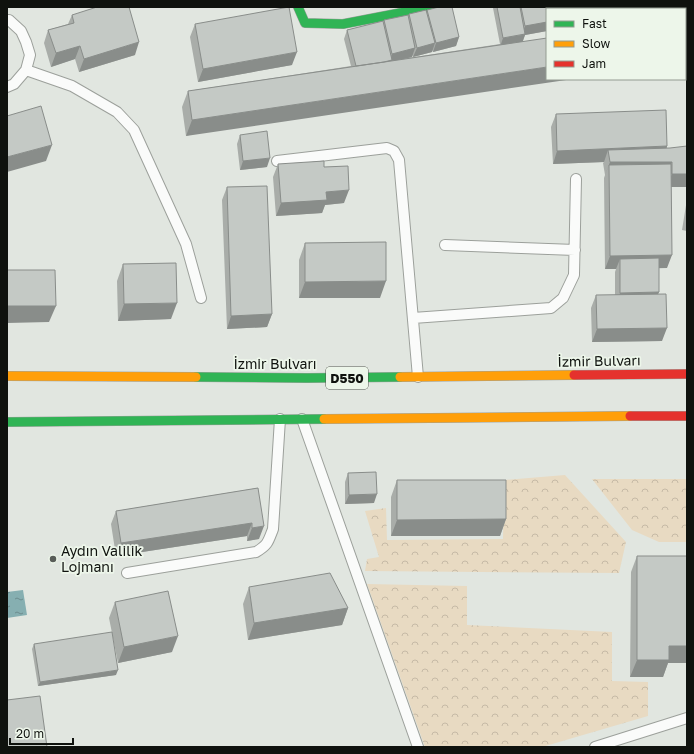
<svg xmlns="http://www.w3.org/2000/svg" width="694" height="754" font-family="'Golos Text',sans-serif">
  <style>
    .forest { fill: url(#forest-crowns) }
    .water { fill: url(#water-ripples) }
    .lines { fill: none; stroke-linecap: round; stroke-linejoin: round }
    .lane-casing { stroke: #9ca09b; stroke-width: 12 }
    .fast-casing { stroke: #9ca09b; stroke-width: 10 }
    .slow-casing { stroke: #9ca09b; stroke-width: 10 }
    .jam-casing { stroke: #9ca09b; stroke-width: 10 }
    .lane { stroke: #fafbfa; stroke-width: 10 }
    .fast { stroke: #30b455; stroke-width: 9 }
    .slow { stroke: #ff9f0a; stroke-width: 9 }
    .jam { stroke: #e5322d; stroke-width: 9 }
    .wall { fill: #a9ada9 }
    .shaded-wall { fill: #898d8a }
    .building { fill: #c4c9c5; stroke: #898d8a }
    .poi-dot { fill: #585c58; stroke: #edf6ea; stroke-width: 1.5 }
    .labels { text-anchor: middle; stroke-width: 3.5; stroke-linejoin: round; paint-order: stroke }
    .shield { fill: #edf6ea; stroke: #525650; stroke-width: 1 }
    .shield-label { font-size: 13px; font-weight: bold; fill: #0f120e }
    .street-label { font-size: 14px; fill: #0f120e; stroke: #edf6ea }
    .poi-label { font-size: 14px; fill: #0f120e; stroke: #edf6ea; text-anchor: start }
  </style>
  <defs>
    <pattern id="forest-crowns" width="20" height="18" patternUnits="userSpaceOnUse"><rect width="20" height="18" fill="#e8dac2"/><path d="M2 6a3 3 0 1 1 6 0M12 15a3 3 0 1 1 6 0" fill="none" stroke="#c6baa6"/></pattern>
    <pattern id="water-ripples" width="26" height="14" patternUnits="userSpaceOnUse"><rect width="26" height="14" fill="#86afb1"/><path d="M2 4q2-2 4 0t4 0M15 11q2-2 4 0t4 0" fill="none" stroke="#6c8d8e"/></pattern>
  </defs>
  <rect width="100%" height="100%" fill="#e1e6e0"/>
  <!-- forest -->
  <path class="forest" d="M 565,475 L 626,542 L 619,573 L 365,571 L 367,559 L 379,557 L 365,511 L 386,508 L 387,540 L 503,539 L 504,480 Z
    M 592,479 L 687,479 L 687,542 L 659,542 L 632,530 Z
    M 367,584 L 467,586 L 467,625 L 612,632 L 612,681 L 648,682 L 648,716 L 542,747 L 425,747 Z"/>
  <!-- water -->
  <path class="water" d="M 23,590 L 27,615 L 7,618 L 7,592 Z"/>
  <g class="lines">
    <!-- lane casing -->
    <g class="lane-casing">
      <path id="lane" d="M 7,20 L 9,20 L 21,31 L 26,42 L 30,55 L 26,70 L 14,84 L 7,87
        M 26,70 L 72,86 L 117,112 L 134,130 L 186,244 L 201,298
        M 277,161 L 387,148 L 394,151 L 399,160 L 418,377
        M 445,245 L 575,250
        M 413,318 L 551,308 L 563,298 L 574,275 L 576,179
        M 302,419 L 418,747
        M 127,573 L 256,552 C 268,545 268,542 273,529 L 280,419
        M 595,747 L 687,718"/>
    </g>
    <!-- fast casing -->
    <g class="fast-casing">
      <path id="fast" d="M 298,7 L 305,23 L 343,24 L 431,7
        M 196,377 L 307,378 L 400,377
        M 7,422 L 324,419"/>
    </g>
    <!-- slow casing -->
    <g class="slow-casing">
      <path id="slow" d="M 7,376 L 196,377
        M 400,377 L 574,375
        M 324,419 L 630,416"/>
    </g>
    <!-- jam casing -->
    <g class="jam-casing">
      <path id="jam" d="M 574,375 L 687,374
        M 630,416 L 687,416"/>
    </g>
    <!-- lane -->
    <use href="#lane" class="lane"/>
    <!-- fast -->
    <use href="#fast" class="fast"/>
    <!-- slow -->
    <use href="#slow" class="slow"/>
    <!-- jam -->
    <use href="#jam" class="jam"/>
  </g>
  <!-- wall -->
  <path class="wall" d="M 493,7 L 687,7 L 687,15 L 685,15 L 685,9 L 547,9 L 547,31 L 525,35 L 523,41 L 186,136 L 182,107 L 188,91 L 351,66 L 344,39 L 347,30 L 383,23 L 384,20 L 408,16 L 409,14 L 427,12 L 427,10 L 459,37 L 456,46 L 433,52 L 432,50 L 432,52 L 413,57 L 413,55 L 412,57 L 408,58 L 500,44 L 493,8 Z
    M 72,15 L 135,55 L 79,72 L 75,59 L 51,67 L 44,43 L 48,30 L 68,24 Z
    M 195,24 L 292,65 L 198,82 L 190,37 Z
    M 556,114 L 667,146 L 667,148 L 686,187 L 671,187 L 667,268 L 659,268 L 658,294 L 662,341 L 592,342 L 591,308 L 596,295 L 615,295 L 615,272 L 616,269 L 605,269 L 604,178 L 605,175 L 603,163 L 604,162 L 553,164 L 551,127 Z
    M 240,135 L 267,167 L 240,170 L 237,144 Z
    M 278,164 L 324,167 L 344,203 L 325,205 L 322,213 L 276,216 L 273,177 Z
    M 227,187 L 272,314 L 267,327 L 227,329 L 222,200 Z
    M 687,199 L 687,231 L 682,230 Z
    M 305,243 L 380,298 L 299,298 L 299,260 Z
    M 123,264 L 171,319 L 118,321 L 117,281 Z
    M 348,473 L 374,503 L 345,504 L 345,482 Z
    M 397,480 L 506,519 L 500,536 L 391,536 L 391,497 Z
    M 258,488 L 259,539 L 247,541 L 247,536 L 116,556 L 111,524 L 116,511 Z
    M 637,556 L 687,556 L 687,663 L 668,663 L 663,677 L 630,677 L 631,572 Z
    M 249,587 L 348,608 L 342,625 L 248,640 L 243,604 Z
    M 115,602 L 172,652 L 118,663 L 109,618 Z
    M 34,644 L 116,675 L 38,686 L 32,649 Z"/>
  <!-- shaded-wall -->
  <path class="shaded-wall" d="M 685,7 L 687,7 L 687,15 L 685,15 L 685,9 L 678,9 L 678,8 Z
    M 547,22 L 547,31 L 525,35 L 522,43 L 500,47 L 503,38 L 522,35 L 525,26 Z
    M 459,37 L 456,46 L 433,52 L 436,43 Z
    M 139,42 L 135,55 L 79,72 L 84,59 Z
    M 435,43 L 432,52 L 413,57 L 417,48 Z
    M 80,46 L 75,59 L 51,67 L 56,53 Z
    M 415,48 L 412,57 L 391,62 L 390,60 L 392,54 Z
    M 297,52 L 292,65 L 198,82 L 203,69 Z
    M 547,67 L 547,79 L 573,79 L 186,136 L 192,120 Z
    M 52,145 L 46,161 L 7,172 L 7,157 Z
    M 667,146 L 663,159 L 608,150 L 604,162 L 553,164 L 557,151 Z
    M 270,158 L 267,167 L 240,170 L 243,161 Z
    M 610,162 L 672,162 L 667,175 L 609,165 L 605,175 Z
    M 672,174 L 687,174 L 687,185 L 686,187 L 667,187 Z
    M 349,190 L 344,203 L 325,205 L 322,213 L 276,216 L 281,203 L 326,192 Z
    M 672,255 L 667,268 L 620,269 L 620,259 L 616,269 L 605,269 L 610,256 Z
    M 386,281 L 380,298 L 299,298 L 305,282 Z
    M 659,292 L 654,305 L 615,306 L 620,293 Z
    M 177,303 L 171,319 L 118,321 L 124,304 Z
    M 7,306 L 56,306 L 49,322 L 7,323 Z
    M 272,314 L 267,327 L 227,329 L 231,316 Z
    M 667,328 L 662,341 L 592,342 L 597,329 Z
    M 377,494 L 374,503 L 345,504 L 349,495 Z
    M 506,519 L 500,536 L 391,536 L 397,520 Z
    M 252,523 L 247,536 L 116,556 L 121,543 Z
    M 264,526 L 259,539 L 247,541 L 252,528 Z
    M 348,608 L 342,625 L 248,640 L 254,623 Z
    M 178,636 L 172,652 L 118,663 L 124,647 Z
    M 669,646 L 687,646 L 687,663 L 668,663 L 663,677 L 630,677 L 637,660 Z
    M 118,670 L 116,675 L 38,686 L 40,682 Z"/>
  <!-- building -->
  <path class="building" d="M 97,7 L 129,7 L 139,42 L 84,59 L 80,46 L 56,53 L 48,30 L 74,23 L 72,15 Z
    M 289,7 L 297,52 L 203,69 L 195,24 Z
    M 439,7 L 452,7 L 459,37 L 436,43 L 427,10 Z
    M 497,7 L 520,7 L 525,34 L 503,38 Z
    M 521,7 L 551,7 L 551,9 L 547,9 L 547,22 L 525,26 Z
    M 552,7 L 575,7 L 576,9 L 552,9 Z
    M 577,7 L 604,7 L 605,9 L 577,9 Z
    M 606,7 L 632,7 L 633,9 L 606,9 Z
    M 634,7 L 676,7 L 676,9 L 635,9 Z
    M 426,10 L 435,43 L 417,48 L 409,14 Z
    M 408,15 L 415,48 L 392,54 L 384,20 Z
    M 383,21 L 392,60 L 384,62 L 356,66 L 347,30 Z
    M 547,38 L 547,67 L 192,120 L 188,91 Z
    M 41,106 L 52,145 L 7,157 L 7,116 Z
    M 666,110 L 667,146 L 557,151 L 556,114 Z
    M 267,131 L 270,158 L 243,161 L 240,135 Z
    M 687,146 L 687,174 L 672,174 L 672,162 L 610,162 L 608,150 L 670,148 Z
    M 324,161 L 324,167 L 348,166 L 349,190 L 326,192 L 327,200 L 281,203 L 278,164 Z
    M 671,164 L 672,255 L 610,256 L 609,165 Z
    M 267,186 L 272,314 L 231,316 L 227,187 Z
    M 386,242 L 386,281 L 305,282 L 305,243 Z
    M 659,258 L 659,292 L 620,293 L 620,259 Z
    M 176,263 L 177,303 L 124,304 L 123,264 Z
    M 7,270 L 55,270 L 56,306 L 7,306 Z
    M 666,294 L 667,328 L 597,329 L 596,295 Z
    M 376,472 L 377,494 L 349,495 L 348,473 Z
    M 397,480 L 506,480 L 506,519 L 397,520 Z
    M 258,488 L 264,526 L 252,528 L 252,523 L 121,543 L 116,511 Z
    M 637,556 L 687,556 L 687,646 L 669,646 L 669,660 L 637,660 Z
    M 330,573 L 348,608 L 254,623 L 249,587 Z
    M 168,591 L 178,636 L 124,647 L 115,602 Z
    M 112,632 L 118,670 L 40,682 L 34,644 Z
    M 40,696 L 47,747 L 7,747 L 7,700 Z"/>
  <!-- markers -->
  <circle class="poi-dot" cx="53" cy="559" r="4"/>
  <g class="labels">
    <!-- shield labels -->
    <rect class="shield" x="326" y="367" width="42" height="22" rx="3"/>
    <g class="shield-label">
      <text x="347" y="383">D550</text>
    </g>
    <!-- street labels -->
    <g class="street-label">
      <text transform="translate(599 361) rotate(-1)" y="5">İzmir Bulvarı</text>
      <text x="275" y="369">İzmir Bulvarı</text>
    </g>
    <!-- poi labels -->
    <g class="poi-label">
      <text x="61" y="556">Aydın Valilik<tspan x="61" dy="16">Lojmanı</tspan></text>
    </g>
  </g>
  <!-- border -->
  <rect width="694" height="754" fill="none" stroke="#0f120e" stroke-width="16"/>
  <!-- legend -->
  <rect x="546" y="8" width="140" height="72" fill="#edf6ea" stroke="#949b92"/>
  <rect x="554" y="21" width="20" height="6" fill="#30b455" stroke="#949b92"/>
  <text x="582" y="28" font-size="12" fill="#0f120e">Fast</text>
  <rect x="554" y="41" width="20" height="6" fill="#ff9f0a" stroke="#949b92"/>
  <text x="582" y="48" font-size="12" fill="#0f120e">Slow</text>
  <rect x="554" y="61" width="20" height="6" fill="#e5322d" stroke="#949b92"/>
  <text x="582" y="68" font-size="12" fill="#0f120e">Jam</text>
  <!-- scale -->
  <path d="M10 738v6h63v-6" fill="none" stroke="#0f120e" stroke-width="2"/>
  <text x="16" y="738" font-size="12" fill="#0f120e" stroke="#edf6ea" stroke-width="3" paint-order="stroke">20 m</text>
</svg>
